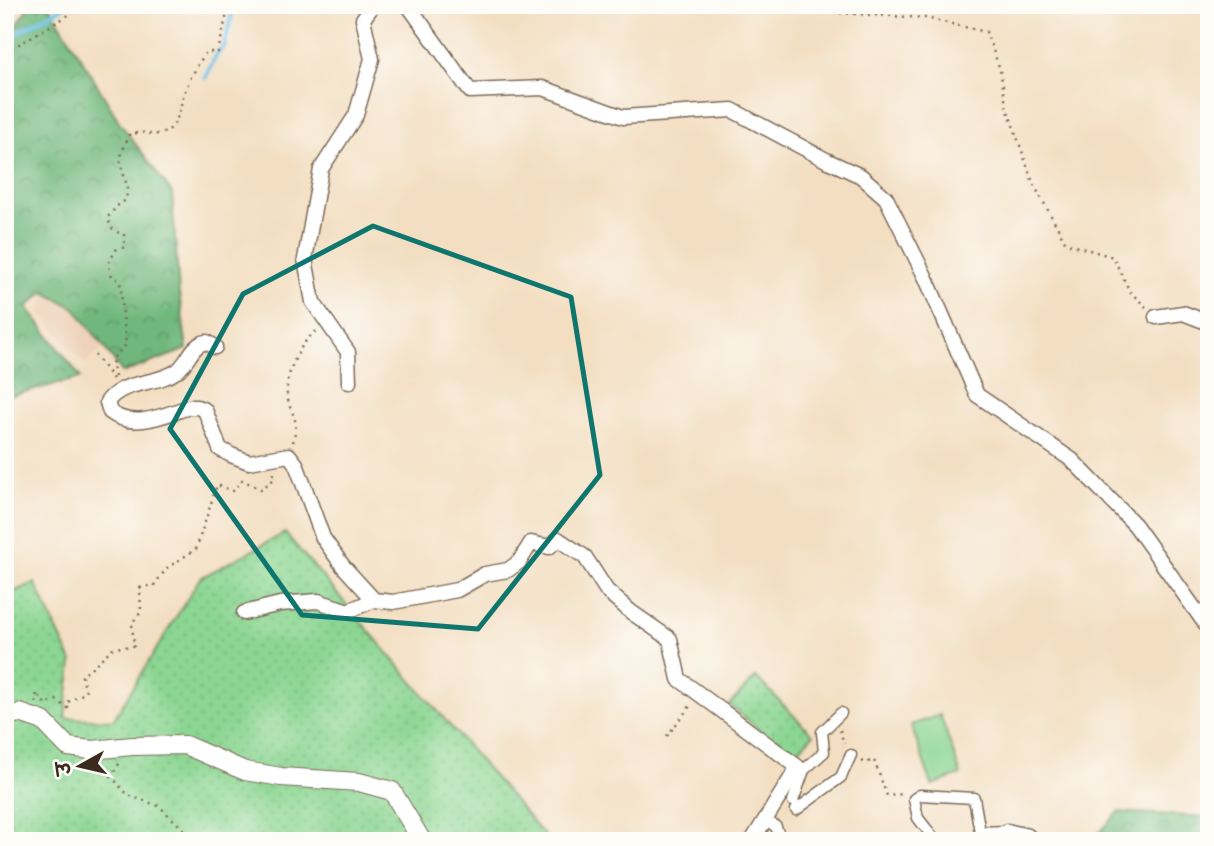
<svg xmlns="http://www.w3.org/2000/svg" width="1214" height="846" font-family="'Comic Neue','Playpen Sans Deva',sans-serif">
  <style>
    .built { fill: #eed2ba }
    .grass { fill: url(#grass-dots); stroke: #638058; stroke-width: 2 }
    .forest { fill: url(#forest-crowns); stroke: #56704d; stroke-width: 2 }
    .pitch { fill: #8bd692; stroke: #638058; stroke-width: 2 }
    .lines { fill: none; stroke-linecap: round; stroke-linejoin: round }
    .stream { stroke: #6bc1e8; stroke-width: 4.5 }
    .pedestrian-casing { stroke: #7b6957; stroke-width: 13 }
    .minor-casing { stroke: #7b6957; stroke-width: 17 }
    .tertiary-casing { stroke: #7b6957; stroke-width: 20 }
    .path { stroke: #7b6957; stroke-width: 2.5; stroke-dasharray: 2 5; stroke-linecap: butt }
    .pedestrian { stroke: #fff; stroke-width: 10 }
    .minor { stroke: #fff; stroke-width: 14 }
    .tertiary { stroke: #fff; stroke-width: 18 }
    .marked { fill: none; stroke: #0f766e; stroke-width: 5; stroke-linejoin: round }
  </style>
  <defs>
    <pattern id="grass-dots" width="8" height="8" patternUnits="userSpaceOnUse" patternTransform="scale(1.75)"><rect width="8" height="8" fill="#8bd692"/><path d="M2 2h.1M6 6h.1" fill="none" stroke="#79b87d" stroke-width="1.8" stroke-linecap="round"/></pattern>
    <pattern id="forest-crowns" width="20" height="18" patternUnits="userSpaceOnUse" patternTransform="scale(1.75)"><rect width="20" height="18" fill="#70b77c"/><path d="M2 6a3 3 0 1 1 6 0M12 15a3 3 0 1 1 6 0" fill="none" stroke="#5d9565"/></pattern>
  </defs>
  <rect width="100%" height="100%" fill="#fdfcf7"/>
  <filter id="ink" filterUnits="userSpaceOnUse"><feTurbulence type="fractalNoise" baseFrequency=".0143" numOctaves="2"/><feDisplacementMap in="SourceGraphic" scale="14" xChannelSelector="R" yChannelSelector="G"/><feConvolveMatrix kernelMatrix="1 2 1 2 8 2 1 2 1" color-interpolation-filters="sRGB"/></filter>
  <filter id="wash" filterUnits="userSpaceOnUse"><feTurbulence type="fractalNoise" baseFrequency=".00686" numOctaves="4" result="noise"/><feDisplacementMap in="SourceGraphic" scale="28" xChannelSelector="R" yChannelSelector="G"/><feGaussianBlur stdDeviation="1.57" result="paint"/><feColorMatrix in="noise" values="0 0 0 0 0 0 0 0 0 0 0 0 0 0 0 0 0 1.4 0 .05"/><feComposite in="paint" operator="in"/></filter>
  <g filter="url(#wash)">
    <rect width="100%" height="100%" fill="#f3dec1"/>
    <!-- built -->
    <path class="built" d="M 45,297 L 72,306 L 102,349 L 84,364 L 39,311 Z"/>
    <!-- grass -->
    <path class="grass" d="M 285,533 L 549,841 L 5,841 L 5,595 L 35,583 L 72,662 L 65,718 L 113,720 L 200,578 Z
      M 756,677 L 813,735 L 792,757 L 729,705 Z"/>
    <!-- forest -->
    <path class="forest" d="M 29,5 L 49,5 L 120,123 L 172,193 L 179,293 L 187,349 L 123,373 L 75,308 L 44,292 L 27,307 L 81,378 L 5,397 L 5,46 Z
      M 1119,812 L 1209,817 L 1209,841 L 1091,841 Z"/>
    <!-- pitch -->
    <path class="pitch" d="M 940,715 L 961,775 L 932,785 L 911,725 Z"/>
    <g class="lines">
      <!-- stream -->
      <path class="stream" d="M 5,36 L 17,33 L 67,5
        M 205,78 L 218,52 L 224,47 L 234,5"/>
    </g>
  </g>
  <g filter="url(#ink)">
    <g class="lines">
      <!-- pedestrian casing -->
      <g class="pedestrian-casing">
        <path id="pedestrian" d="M 793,801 L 804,770 L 824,752 L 822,732 L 841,713
          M 796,810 L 841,777 L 851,755
          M 772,824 L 776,827 L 781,841
          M 936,841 L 918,818 L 914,799 L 920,795 L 974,798 L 980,832 L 1007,831"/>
      </g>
      <!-- minor casing -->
      <g class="minor-casing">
        <path id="minor" d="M 408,5 L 470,91 L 543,88 L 623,117 L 732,110 L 828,161 L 861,176 L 886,198 L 925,276 L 977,395 L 1072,460 L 1135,525 L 1209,629
          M 1156,317 L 1183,313 L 1209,323
          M 215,347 L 207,342 C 191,344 190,361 177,371 C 155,386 124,379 107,402 L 110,412 C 133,430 164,415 189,407 L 197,407 L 205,410 L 220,449 L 231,455 L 249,462 L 289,455 L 296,464 L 323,538 L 343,566 L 374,600
          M 349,382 L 348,352 L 313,302 L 305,259 L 321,169 L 356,115 L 372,59 L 363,19 L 373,5
          M 244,613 L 280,604 L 318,601 L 348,611 L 374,600 L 393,602 L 457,590 L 485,574 L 508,570 L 519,562 L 531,543 L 549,547 L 558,539 L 585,557 L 607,591 L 631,612 L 670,639 L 679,679 L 798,767 L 752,841
          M 1007,831 L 1028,836 L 1032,841"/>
      </g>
      <!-- tertiary casing -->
      <g class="tertiary-casing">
        <path id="tertiary" d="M 5,716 L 20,713 L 43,721 L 68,747 L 92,750 L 132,746 L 185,745 L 245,771 L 281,777 L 359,782 L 392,791 L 422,841"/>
      </g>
      <!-- path -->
      <path class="path" d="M 806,5 L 839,13 L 926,18 L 986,32 L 1000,69 L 1006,105 L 1033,183 L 1066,243 L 1113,257 L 1130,292 L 1146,307
        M 5,48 L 14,47 L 86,5
        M 95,355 L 113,379
        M 115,377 L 112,359 L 126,345 L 120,281 L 112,276 L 108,264 L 116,250 L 125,247 L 124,234 C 113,232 110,228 108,217 L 117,206 L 126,200 C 129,181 124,181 121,164 C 119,155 126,144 129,135 C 145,129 151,137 162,133 C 180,128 179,105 185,91 C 190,78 198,64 206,52 L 218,52 L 229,5
        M 293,442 C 300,412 290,418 287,394 C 285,375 300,341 317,331
        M 36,703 L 37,693 L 45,704 L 56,700 L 68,708 L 68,702 L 86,692 L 82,676 L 113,648 L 134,646 L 132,623 L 141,612 L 140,588 L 154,585 L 167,568 L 196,549 L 217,485 L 233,491 L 242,480 L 261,489 L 273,480 L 274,472
        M 840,730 L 844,744
        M 667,736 L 690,706
        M 862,761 L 865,763 L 874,760 L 887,796 L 903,794
        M 119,764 L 111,776 L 128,795 L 159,806 L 196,841"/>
      <!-- pedestrian -->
      <use href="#pedestrian" class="pedestrian"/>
      <!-- minor -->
      <use href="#minor" class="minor"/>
      <!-- tertiary -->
      <use href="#tertiary" class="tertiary"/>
    </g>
  </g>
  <!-- marked area -->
  <path class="marked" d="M 373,226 L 571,297 L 600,475 L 478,629 L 302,615 L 170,429 L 243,294 Z"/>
  <!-- margin -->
  <rect width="1214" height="846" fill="none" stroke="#fdfcf7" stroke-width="28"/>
  <!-- north arrow -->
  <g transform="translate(80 766) rotate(262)" stroke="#fdfcf7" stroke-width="5" paint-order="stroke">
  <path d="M0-5L12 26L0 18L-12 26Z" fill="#3b2a1e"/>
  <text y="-10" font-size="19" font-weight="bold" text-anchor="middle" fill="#3b2a1e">उ</text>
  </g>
</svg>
